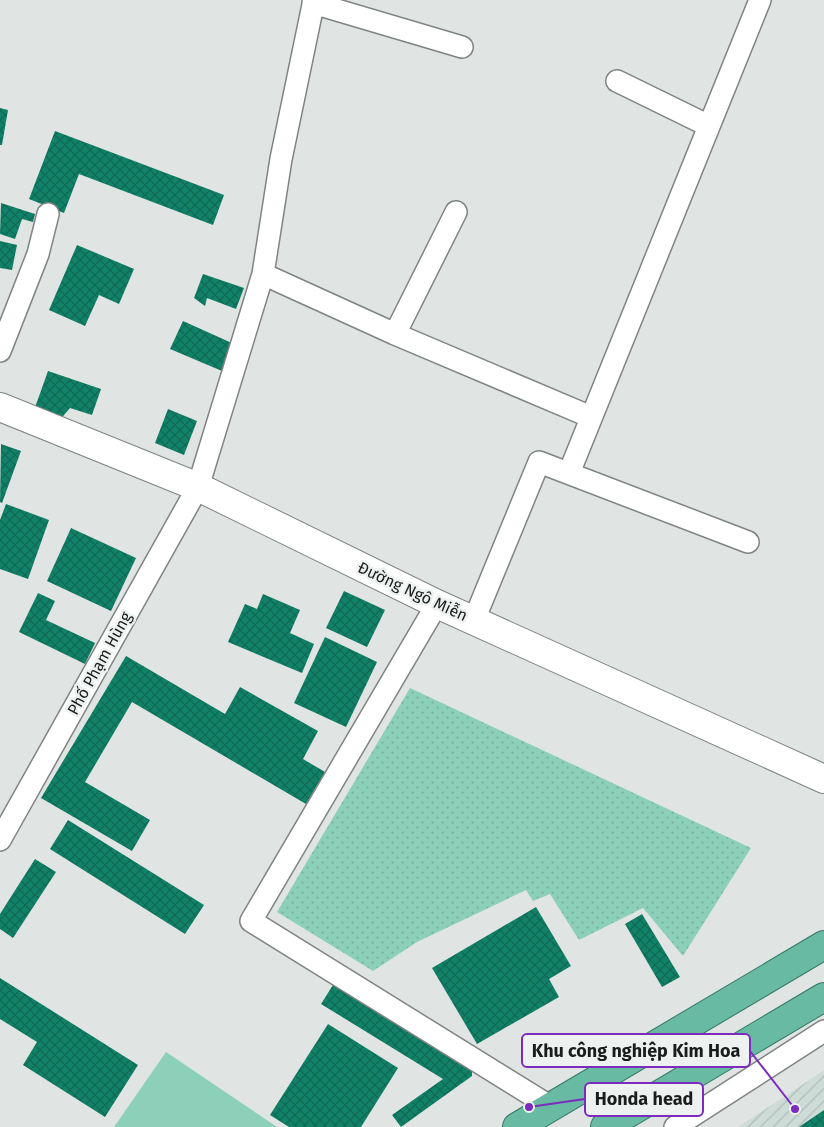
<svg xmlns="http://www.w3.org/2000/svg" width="824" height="1127" font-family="'Fira Sans',sans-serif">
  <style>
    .industrial { fill: url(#industrial-furrows) }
    .grass { fill: url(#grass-dots) }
    .pitch { fill: #8cd0b9 }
    .building { fill: url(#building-cross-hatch) }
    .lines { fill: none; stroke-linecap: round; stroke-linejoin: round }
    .minor-casing { stroke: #7f8482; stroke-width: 24 }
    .tertiary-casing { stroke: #7f8482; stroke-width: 30 }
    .trunk-casing { stroke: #347865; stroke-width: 30 }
    .minor { stroke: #fff; stroke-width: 21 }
    .tertiary { stroke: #fff; stroke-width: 28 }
    .trunk { stroke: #68baa3; stroke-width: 28 }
    .labels { text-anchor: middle; stroke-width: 5; stroke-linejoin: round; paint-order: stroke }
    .street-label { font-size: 16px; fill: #1b1d1c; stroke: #edf2f0 }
    .leader { fill: none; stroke: #7b2cbf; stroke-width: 2 }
    .callout-dot { fill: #7b2cbf; stroke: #edf2f0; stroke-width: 2 }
    .callout { fill: #edf2f0; stroke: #7b2cbf; stroke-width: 2 }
    .callout-label { font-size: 18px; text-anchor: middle; font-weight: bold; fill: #1b1d1c }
  </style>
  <defs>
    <pattern id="industrial-furrows" width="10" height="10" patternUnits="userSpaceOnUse" patternTransform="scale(1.25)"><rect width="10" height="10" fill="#cedcd7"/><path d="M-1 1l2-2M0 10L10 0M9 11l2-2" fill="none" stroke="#b0bcb8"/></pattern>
    <pattern id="grass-dots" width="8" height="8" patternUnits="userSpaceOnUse" patternTransform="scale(1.25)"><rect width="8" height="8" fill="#8cd0b9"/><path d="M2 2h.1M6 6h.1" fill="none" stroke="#78b29e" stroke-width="1.8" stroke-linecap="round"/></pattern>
    <pattern id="building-cross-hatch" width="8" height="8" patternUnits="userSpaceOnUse" patternTransform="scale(1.25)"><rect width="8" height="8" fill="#118268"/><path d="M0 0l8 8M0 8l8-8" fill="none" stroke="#0f6a55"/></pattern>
  </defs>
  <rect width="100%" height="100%" fill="#e0e5e3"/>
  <!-- industrial -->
  <path class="industrial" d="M 824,1070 L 824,1127 L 738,1127 L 793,1091 Z"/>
  <!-- grass -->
  <path class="grass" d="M 410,688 L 751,848 L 683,956 L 643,908 L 579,940 L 550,894 L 533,901 L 526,890 L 417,942 L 373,971 L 277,912 Z"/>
  <!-- pitch -->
  <path class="pitch" d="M 166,1052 L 277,1127 L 114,1127 Z"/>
  <!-- building -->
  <path class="building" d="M 0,108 L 8,110 L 2,145 L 0,145 Z
    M 55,131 L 224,195 L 213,225 L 79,174 L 64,213 L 29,199 Z
    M 1,203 L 35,214 L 33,222 L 22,219 L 15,239 L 0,234 Z
    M 0,241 L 17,245 L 12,270 L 0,268 Z
    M 77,245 L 134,269 L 119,304 L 99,295 L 85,326 L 49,310 Z
    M 203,274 L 244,288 L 236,309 L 207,298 L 205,306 L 194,298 Z
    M 183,321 L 234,344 L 222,371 L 170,349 Z
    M 48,371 L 101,389 L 92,415 L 70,408 L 58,422 L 33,413 Z
    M 168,409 L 197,421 L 184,455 L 155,443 Z
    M 1,444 L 21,451 L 2,503 L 0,502 Z
    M 6,504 L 49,520 L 28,579 L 0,569 L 0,520 Z
    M 71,528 L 136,558 L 111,611 L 47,581 Z
    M 344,591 L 385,610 L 367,647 L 326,628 Z
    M 38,593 L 55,601 L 46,620 L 95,643 L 85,664 L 19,632 Z
    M 263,594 L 300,610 L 290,633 L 314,644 L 302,673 L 228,642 L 245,604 L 257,609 Z
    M 325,637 L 377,662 L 346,727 L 294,703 Z
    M 126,656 L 225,714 L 240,687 L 318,731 L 303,759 L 325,772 L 306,804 L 132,702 L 85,782 L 150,820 L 132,851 L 41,798 Z
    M 68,820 L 204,905 L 185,934 L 50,849 Z
    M 35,859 L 56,872 L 13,938 L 0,929 L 0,914 Z
    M 536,907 L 571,966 L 549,979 L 559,997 L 477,1044 L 432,968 Z
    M 642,914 L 680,977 L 662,987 L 625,924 Z
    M 0,978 L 138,1065 L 105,1117 L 23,1065 L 37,1042 L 0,1019 Z
    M 333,985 L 472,1070 L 472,1076 L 401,1127 L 392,1115 L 443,1079 L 321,1004 Z
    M 328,1024 L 398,1068 L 361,1127 L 289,1127 L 270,1115 Z
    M 824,1110 L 824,1127 L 799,1127 Z"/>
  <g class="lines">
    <!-- minor casing -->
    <g class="minor-casing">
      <path id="minor" d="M 313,3 L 462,47
        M 617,81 L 709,126
        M 263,274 L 395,334 L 591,417
        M 395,334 L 456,212
        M 0,351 L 38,254 L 48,214
        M 569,473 L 760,0
        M 437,604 L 251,921 L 551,1107
        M 474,620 L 539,462 L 748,542
        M 0,840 L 198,487 L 263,274 L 281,159 L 314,0
        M 675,1127 L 824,1031"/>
    </g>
    <!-- tertiary casing -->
    <g class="tertiary-casing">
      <path id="tertiary" d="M 0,407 L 198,487 L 437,604 L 824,779"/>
    </g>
    <!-- trunk casing -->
    <g class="trunk-casing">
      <path id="trunk" d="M 517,1127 L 824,945
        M 605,1127 L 824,997"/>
    </g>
    <!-- minor -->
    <use href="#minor" class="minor"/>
    <!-- tertiary -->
    <use href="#tertiary" class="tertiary"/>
    <!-- trunk -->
    <use href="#trunk" class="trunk"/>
  </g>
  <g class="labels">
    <!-- street labels -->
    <g class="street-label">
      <text transform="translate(413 591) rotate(25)" y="6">Đường Ngô Miễn</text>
      <text transform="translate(99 663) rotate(-61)" y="6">Phố Phạm Hùng</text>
    </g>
  </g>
  <!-- callouts -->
  <path class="leader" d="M795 1109L750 1051M529 1107L585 1099"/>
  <g class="callout-dot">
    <circle cx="795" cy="1109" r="5"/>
    <circle cx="529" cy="1107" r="5"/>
  </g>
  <g class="callout">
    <rect x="522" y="1034" width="228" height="33" rx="5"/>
    <rect x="585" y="1083" width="118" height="33" rx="5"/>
  </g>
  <g class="callout-label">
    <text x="636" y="1057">Khu công nghiệp Kim Hoa</text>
    <text x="644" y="1105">Honda head</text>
  </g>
</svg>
